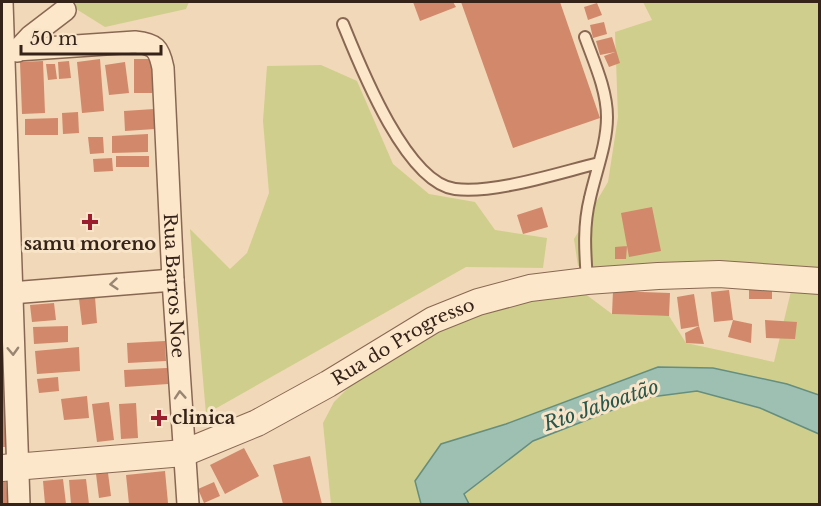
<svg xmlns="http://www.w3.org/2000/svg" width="821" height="506" font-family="'Libre Baskerville',serif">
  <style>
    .green { fill: #cfce8c }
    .water { fill: #9ec0b2; stroke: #658e7e; stroke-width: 1.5 }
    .building { fill: #d2886b }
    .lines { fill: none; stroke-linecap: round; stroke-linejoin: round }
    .service-casing { stroke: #886852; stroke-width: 14 }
    .minor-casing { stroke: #886852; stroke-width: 24 }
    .tertiary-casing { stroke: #886852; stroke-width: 28 }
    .service { stroke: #fce7cb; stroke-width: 10 }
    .minor { stroke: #fce7cb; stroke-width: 21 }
    .tertiary { stroke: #fce7cb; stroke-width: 26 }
    .oneway { stroke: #988572 }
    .poi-dot { fill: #9b1e2f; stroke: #f8e4c8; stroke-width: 2 }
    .labels { text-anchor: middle; stroke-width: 6; stroke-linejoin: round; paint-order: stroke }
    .poi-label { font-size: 18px; font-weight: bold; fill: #352319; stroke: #f8e4c8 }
    .street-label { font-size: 18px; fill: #352319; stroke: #f8e4c8 }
    .water-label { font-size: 20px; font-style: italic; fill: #27574d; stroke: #f8e4c8 }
  </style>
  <rect width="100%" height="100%" fill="#f1d8b8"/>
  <!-- green -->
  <path class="green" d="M 65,2 L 189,2 L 186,9 L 105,27 Z
    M 643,2 L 819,2 L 819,280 L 578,266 L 574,239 L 608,182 L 618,117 L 615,32 L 652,20 Z
    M 321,65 L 357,81 L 393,164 L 429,194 L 475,202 L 495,230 L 547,238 L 543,268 L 466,267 L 206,414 L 190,229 L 230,269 L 247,253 L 269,193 L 263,121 L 267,66 Z
    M 792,287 L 819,290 L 819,395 L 787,384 L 713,368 L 506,424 L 441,444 L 415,481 L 421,504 L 331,504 L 323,423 L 334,402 L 362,374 L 479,307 L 580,290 L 612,314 L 669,316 L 686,343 L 774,362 Z
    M 697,391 L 766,410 L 819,434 L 819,504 L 469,504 L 464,494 L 533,441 L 643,398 Z"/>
  <!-- water -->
  <path class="water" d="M 658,367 L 713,368 L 787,384 L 819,395 L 819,434 L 760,408 L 697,391 L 643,398 L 533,441 L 464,494 L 469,504 L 421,504 L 415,481 L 441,444 L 506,424 Z"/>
  <!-- building -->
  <path class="building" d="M 413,2 L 453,2 L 456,7 L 420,21 Z
    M 461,2 L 560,2 L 600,118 L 513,148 Z
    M 597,3 L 602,15 L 588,20 L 584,7 Z
    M 604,22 L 607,34 L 593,38 L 590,25 Z
    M 612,37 L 620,63 L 609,67 L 604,56 L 615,52 L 600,55 L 596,41 Z
    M 100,59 L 104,111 L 82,113 L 77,62 Z
    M 134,59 L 152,59 L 152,93 L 134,93 Z
    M 43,61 L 45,113 L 22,114 L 20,62 Z
    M 69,61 L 71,78 L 59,79 L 58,62 Z
    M 125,62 L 129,93 L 109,95 L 105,65 Z
    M 46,64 L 55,64 L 57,79 L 48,80 Z
    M 154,109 L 155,129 L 125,131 L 124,111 Z
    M 78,112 L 79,133 L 63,134 L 62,113 Z
    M 58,118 L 58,135 L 25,135 L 25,119 Z
    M 148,134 L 148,152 L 112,153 L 112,136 Z
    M 88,137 L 103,137 L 104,153 L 90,154 Z
    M 116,156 L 149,156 L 149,167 L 116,167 Z
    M 112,158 L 113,171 L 94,172 L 93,159 Z
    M 542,207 L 548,227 L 523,234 L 517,215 Z
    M 652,207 L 661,251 L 629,257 L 621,213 Z
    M 627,246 L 626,259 L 615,259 L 615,247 Z
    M 749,287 L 772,287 L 772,299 L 749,299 Z
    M 729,290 L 733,320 L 714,322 L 711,292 Z
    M 613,291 L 670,293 L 669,316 L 612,314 Z
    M 694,294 L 699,326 L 681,329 L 677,297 Z
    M 95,297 L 97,323 L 82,325 L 79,299 Z
    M 54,303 L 56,320 L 32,322 L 30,305 Z
    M 733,320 L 752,324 L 751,343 L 728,337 Z
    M 765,320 L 797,322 L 795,339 L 766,338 Z
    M 68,326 L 68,342 L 34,344 L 33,327 Z
    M 699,326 L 704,344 L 686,343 L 685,333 Z
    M 165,341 L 166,361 L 128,363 L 127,343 Z
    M 79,347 L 80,371 L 37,374 L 35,351 Z
    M 167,368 L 168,384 L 125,387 L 124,370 Z
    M 2,371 L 3,371 L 7,447 L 2,447 Z
    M 58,377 L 59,391 L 39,393 L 37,379 Z
    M 87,396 L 89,418 L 64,420 L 61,399 Z
    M 109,402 L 114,440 L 97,442 L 92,404 Z
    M 136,403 L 138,438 L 121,439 L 119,404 Z
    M 244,448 L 259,476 L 225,494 L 210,465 Z
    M 310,456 L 322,504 L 283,504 L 273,465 Z
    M 165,471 L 168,503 L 129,504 L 126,475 Z
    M 108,473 L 111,496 L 99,498 L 96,474 Z
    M 63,479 L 66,504 L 45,504 L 43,481 Z
    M 86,479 L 89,504 L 71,504 L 69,480 Z
    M 2,482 L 6,482 L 8,504 L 2,504 Z
    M 214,482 L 220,496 L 204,503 L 198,489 Z"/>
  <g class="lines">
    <!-- service casing -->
    <g class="service-casing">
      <path id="service" d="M 343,24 C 360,66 406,183 455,189 C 495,194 558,173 599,163
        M 585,37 C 594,62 607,90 607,117 C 607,144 596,171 590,198 C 583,226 585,252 587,280"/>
    </g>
    <!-- minor casing -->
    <g class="minor-casing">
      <g id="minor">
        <path d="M 2,2 L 19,504"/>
        <path id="s1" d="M 2,51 L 135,42 C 155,44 159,48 163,68 L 173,280 L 188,504"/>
        <path d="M 17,51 L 31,36 L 65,10"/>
        <path d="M 11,293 L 173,280"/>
      </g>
    </g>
    <!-- tertiary casing -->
    <g class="tertiary-casing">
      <g id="tertiary">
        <path id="s2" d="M 2,468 L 184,453 L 257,423 L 328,384 L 433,320 L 478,302 L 530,288 L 587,281 L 658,276 L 719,274 L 820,281"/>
      </g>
    </g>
    <!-- service -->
    <use href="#service" class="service"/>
    <!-- minor -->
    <use href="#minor" class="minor"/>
    <!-- tertiary -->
    <use href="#tertiary" class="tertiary"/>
  </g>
  <!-- one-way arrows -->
  <defs><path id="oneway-chevron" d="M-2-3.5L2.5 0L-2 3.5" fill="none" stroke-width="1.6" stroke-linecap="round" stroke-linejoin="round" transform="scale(1.5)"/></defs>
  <g class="oneway">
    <use href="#oneway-chevron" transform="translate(114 284) rotate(175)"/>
    <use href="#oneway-chevron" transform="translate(13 351) rotate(88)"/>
    <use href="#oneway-chevron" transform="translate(180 395) rotate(-94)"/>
  </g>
  <!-- markers -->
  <g class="poi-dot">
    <path d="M87 213h6v6h6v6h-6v6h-6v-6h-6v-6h6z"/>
    <path d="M156 409h6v6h6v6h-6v6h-6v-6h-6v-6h6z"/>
  </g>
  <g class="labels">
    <!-- poi labels -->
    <g class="poi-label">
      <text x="90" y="250">samu moreno</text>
      <text x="172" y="424" text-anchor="start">clinica</text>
    </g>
    <!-- street labels -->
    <g class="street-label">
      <text dy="6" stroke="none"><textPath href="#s1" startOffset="394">Rua Barros Noe</textPath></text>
      <text dy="6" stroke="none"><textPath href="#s2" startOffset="429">Rua do Progresso</textPath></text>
    </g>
    <!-- water labels -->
    <g class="water-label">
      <text transform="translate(601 405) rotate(-19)" y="7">Rio Jaboatão</text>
    </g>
  </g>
  <!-- border -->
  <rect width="821" height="506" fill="none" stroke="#352319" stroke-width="6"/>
  <!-- scale -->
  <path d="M21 45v9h140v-9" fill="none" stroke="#352319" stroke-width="3"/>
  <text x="30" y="45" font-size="18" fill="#352319" stroke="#f8e4c8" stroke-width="4.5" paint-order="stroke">50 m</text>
</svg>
